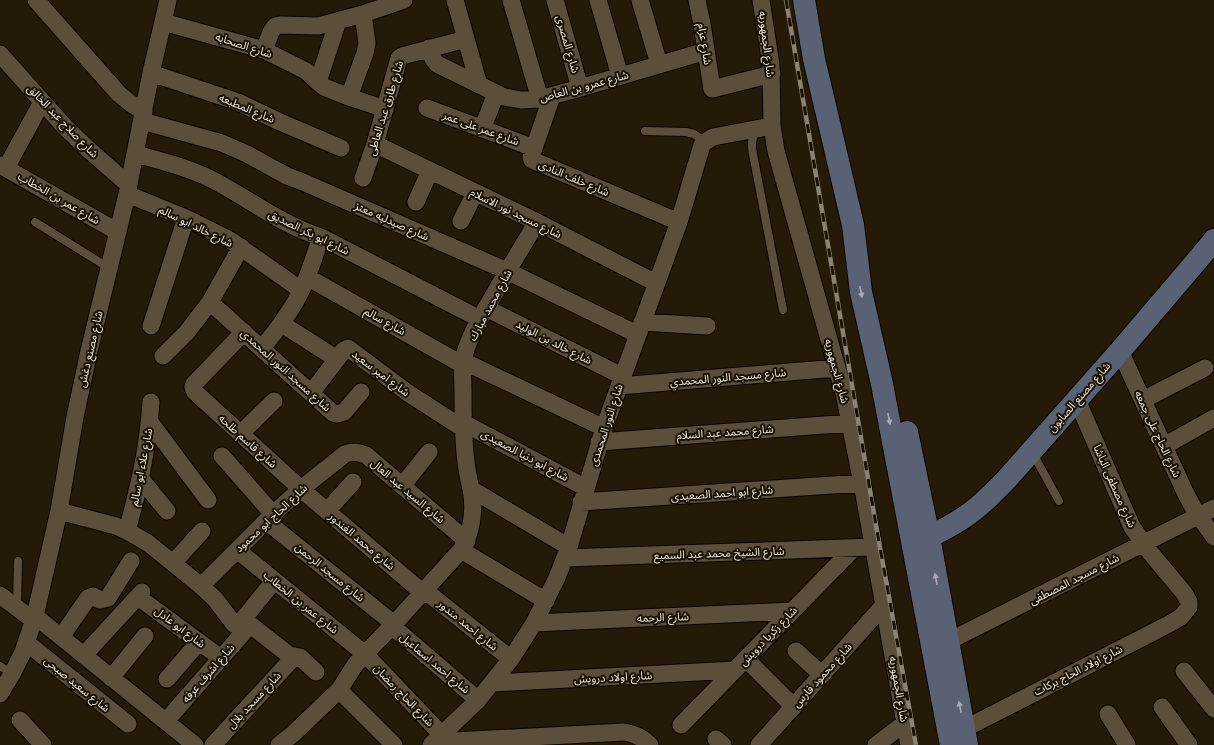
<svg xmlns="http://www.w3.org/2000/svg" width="1214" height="745" font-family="Helvetica,'Noto Sans Arabic',sans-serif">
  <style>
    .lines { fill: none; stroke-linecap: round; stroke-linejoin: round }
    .lane-casing { stroke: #0d0500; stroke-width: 10 }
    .street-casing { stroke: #0d0500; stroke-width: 19 }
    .secondary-casing { stroke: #0d0500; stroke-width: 24 }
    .lane { stroke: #5b4f3b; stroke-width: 8 }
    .street { stroke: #5b4f3b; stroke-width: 17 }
    .secondary { stroke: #586274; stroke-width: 22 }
    .rail-casing { stroke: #8b8273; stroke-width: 4.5 }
    .rail { stroke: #1a1101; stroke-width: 3; stroke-dasharray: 9; stroke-linecap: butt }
    .oneway { fill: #adadaf }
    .labels { text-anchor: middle; stroke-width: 4; stroke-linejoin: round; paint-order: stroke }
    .street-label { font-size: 11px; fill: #f2ebdf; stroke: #1a1101 }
  </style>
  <rect width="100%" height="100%" fill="#241a07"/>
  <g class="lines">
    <!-- lane casing -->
    <g class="lane-casing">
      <path id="lane" d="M 755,129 L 752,142 L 752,149 L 783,310
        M 645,131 L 686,132 L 694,134 L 705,142
        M 35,222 L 109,268
        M 1032,452 L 1059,501
        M 17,607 L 18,561
        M 0,666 L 12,674"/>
    </g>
    <!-- street casing -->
    <g class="street-casing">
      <path id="street" d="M 36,0 L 119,94 L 130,103 L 144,112
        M 455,0 L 479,85
        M 511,0 L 540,99
        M 555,0 L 580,88
        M 598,0 L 620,76
        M 640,0 L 659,64
        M 697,0 L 702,24 L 712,89 L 772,74
        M 761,0 L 771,65 L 772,126 L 776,151 L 844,393 L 862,483 L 909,745
        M 163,22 L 264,50 L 306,71 L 318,82 L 324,87 L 349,97 L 385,109
        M 429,48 L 433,59 L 437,64 L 504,97 L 521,100 L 540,99 L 580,88 L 706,51
        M 264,50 L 271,32 L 275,26 L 280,25 L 318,26 L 363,14 L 404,0
        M 0,54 L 64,126 L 89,150 L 129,185
        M 151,73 L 238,102 L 280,122 L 341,148
        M 318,82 L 338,21
        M 552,96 L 531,157 L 532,160 L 679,222
        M 349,97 L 365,53 L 367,43 L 363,14
        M 427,108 L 534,148
        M 142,121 L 222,143 L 247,154 L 287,176 L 303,182 L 507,271 L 637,334
        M 482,129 L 496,94
        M 375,144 L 537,222 L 656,283
        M 136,154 C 162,161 189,168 213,180 C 249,199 282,225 321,237 L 480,319
        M 0,165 L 118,232
        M 6,168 L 42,102
        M 363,178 L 375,144 L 399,58 L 402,56 L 466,39
        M 127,194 L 186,218 L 230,240 L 301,290
        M 416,202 L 430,171
        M 461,221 L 475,193
        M 307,277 L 463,365
        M 210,302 L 333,413 L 337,414 L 344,412 L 361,392
        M 486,308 L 622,376
        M 642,322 L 707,326
        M 282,324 L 337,359
        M 151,326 L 186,218
        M 244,332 L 194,384 L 193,387 L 195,392 L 301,489 L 422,592
        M 262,348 C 277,330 292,311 302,289 C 310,272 315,254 321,237
        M 1120,351 L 1185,492 L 1194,509 L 1214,537
        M 163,356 L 187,332 L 210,302 L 241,247
        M 463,361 L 604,428
        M 619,386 L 837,368
        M 311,393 L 344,350 L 348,348 L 408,393 L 464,429
        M 1143,400 L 1205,368
        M 150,422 L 208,500
        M 464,423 L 586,488
        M 240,434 L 274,401
        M 599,442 L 851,423
        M 1164,446 L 1214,418
        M 222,456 L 273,514
        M 141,479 L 167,511
        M 402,486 L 429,452
        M 471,489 L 569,547
        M 581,502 L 862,483
        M 59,511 L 116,526 L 127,531 L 148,543 L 201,586 L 215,599 L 234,624 L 240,623 L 274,581
        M 327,511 L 353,482
        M 266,521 L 394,624
        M 127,531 C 139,487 148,448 151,402
        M 237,550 L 365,654 L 442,735
        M 461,550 L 546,601
        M 565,558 L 873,547
        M 173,563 L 202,531
        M 201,586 L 273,514 L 301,489 L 345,454 C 353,451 358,452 366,455 L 467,541
        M 424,590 L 511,659
        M 0,595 L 33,620
        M 138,597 L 221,658
        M 35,616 L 195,745
        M 243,619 L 289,655 L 300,657 L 316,672
        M 534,623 L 792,611
        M 392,626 L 478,700
        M 61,637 L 88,598 L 93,596 L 100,600 L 108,598 L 131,561
        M 27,643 L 128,724
        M 937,647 L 1214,508
        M 796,651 L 822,675
        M 84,655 L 142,592
        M 746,659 L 794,707
        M 1184,671 L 1214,709
        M 111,678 L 145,636
        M 167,679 L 199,642
        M 492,683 L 735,670
        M 339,690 L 394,745
        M 0,694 L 12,674 L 23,652 L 35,616 L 59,511 L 75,417 L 89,351 L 127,194 L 151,73 L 168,0
        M 1162,707 L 1189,745
        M 1108,714 L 1127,745
        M 20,720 L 43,745
        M 166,721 L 250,625
        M 681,725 L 854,548
        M 964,729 L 1169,624 L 1181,617 L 1189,607 L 1189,602 L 1184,593 L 1149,551 L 1132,527 L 1077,400
        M 716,739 L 723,745
        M 435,742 L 624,732 C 635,734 642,737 650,745
        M 213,745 L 295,656
        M 279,745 L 293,734 L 339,690 L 355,665 L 365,654 L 394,624 L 461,550 C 472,533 475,510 471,489 C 469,480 467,471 466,462 C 463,439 463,415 463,392 C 463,382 462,372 463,362 C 466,341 481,317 492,298 C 506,273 522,247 537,222
        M 431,745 L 478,700 L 511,659 L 534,623 L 556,580 L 569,547 L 604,428 L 679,222 L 702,145 L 705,142 L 713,137 L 772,126
        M 759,745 L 884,605
        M 876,745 L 905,723"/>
    </g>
    <!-- secondary casing -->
    <g class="secondary-casing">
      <path id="secondary" d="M 804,0 L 814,59 L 853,225 L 861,292 L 882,384 L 951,745
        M 907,432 L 929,537 L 967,745
        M 929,537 C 943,530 957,523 970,513 C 983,504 994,492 1005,481 L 1120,351 L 1206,250 L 1214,240"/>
    </g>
    <!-- lane -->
    <use href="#lane" class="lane"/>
    <!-- street -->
    <use href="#street" class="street"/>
    <!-- secondary -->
    <use href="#secondary" class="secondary"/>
    <!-- rail casing -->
    <g class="rail-casing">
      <path id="rail" d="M 786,0 L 877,531 L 916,745"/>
    </g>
    <!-- rail -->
    <use href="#rail" class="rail"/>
  </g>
  <!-- one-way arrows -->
  <defs><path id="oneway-solid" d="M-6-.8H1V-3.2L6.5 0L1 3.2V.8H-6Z"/></defs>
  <g class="oneway">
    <use href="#oneway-solid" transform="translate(861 292) rotate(79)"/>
    <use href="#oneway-solid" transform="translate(889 419) rotate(79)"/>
    <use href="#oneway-solid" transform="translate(936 579) rotate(-100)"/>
    <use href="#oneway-solid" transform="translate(960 707) rotate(-101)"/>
  </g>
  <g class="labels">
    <!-- street labels -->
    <g class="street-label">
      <text transform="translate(568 44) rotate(74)" y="4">شارع المصرى</text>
      <text transform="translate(705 44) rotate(81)" y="4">شارع عزام</text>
      <text transform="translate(767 44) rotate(83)" y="4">شارع الجمهوريه</text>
      <text transform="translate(244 45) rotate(18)" y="4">شارع الصحابه</text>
      <text transform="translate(584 86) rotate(-15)" y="4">شارع عمرو بن العاص</text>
      <text transform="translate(247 108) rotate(23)" y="4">شارع المطبعه</text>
      <text transform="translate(385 108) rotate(-73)" y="4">شارع طارق عبد العاطى</text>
      <text transform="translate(63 121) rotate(46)" y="4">شارع صلاح عبد الخالق</text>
      <text transform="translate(481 128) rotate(20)" y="4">شارع عمر على عمر</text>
      <text transform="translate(574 178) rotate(23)" y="4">شارع خلف النادى</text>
      <text transform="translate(59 198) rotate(30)" y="4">شارع عمر بن الخطاب</text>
      <text transform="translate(516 213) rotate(26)" y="4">شارع مسجد نور الاسلام</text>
      <text transform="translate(392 221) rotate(24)" y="4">شارع صيدليه معتز</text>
      <text transform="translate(196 226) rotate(26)" y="4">شارع خالد ابو سالم</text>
      <text transform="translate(309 232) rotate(26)" y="4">شارع ابو بكر الصديق</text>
      <text transform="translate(490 305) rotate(-62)" y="4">شارع محمد مبارك</text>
      <text transform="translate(385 321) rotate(29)" y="4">شارع سالم</text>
      <text transform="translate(554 342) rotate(27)" y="4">شارع خالد بن الوليد</text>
      <text transform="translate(90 349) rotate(-77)" y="4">شارع مصنع دغش</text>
      <text transform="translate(286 370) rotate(42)" y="4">شارع مسجد النور المحمدي</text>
      <text transform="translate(837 371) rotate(75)" y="4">شارع الجمهوريه</text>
      <text transform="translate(381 373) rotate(37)" y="4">شارع امير سعيد</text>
      <text transform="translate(728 377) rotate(-5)" y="4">شارع مسجد النور المحمدي</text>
      <text transform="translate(1079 397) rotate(-49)" y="4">شارع مصنع الصابون</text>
      <text transform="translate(606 425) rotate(-72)" y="4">شارع النور المحمدى</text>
      <text transform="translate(725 432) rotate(-4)" y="4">شارع محمد عبد السلام</text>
      <text transform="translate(1158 434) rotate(65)" y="4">شارع الحاج على جمعه</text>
      <text transform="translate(248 441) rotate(42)" y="4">شارع قاسم طلحه</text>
      <text transform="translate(525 455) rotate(28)" y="4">شارع ابو دنيا الصعيدى</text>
      <text transform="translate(141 467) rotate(-79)" y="4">شارع علاء ابو سالم</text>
      <text transform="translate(1115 486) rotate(66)" y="4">شارع مصطفى الباشا</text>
      <text transform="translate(408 491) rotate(40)" y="4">شارع السيد عبد العال</text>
      <text transform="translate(722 493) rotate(-4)" y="4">شارع ابو احمد الصعيدى</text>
      <text transform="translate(271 518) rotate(-43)" y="4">شارع الحاج ابو محمود</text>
      <text transform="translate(362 541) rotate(40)" y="4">شارع محمد الغندور</text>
      <text transform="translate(719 553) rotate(-2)" y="4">شارع الشيخ محمد عبد السميع</text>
      <text transform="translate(330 572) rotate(39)" y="4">شارع مسجد الرحمن</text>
      <text transform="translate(1074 579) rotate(-27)" y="4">شارع مسجد المصطفى</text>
      <text transform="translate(301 602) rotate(39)" y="4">شارع عمر بن الخطاب</text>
      <text transform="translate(663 617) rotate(-2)" y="4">شارع الرحمه</text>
      <text transform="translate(468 625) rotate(39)" y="4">شارع احمد مندور</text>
      <text transform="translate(180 627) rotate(37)" y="4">شارع ابو عادل</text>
      <text transform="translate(768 636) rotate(-46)" y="4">شارع زكريا درويش</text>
      <text transform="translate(435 663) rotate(40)" y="4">شارع احمد اسماعيل</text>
      <text transform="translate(1078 670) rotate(-27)" y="4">شارع اولاد الحاج بركات</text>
      <text transform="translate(208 673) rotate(-49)" y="4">شارع اشرف عرفه</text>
      <text transform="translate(822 675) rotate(-48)" y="4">شارع محمود فارس</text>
      <text transform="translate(613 677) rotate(-3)" y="4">شارع اولاد درويش</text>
      <text transform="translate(77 684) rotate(39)" y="4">شارع سعيد صبحى</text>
      <text transform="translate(899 689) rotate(80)" y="4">شارع الجمهوريه</text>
      <text transform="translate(404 695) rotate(46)" y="4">شارع الحاج رمضان</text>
      <text transform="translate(254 700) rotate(-47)" y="4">شارع مسجد بلال</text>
    </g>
  </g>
</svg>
